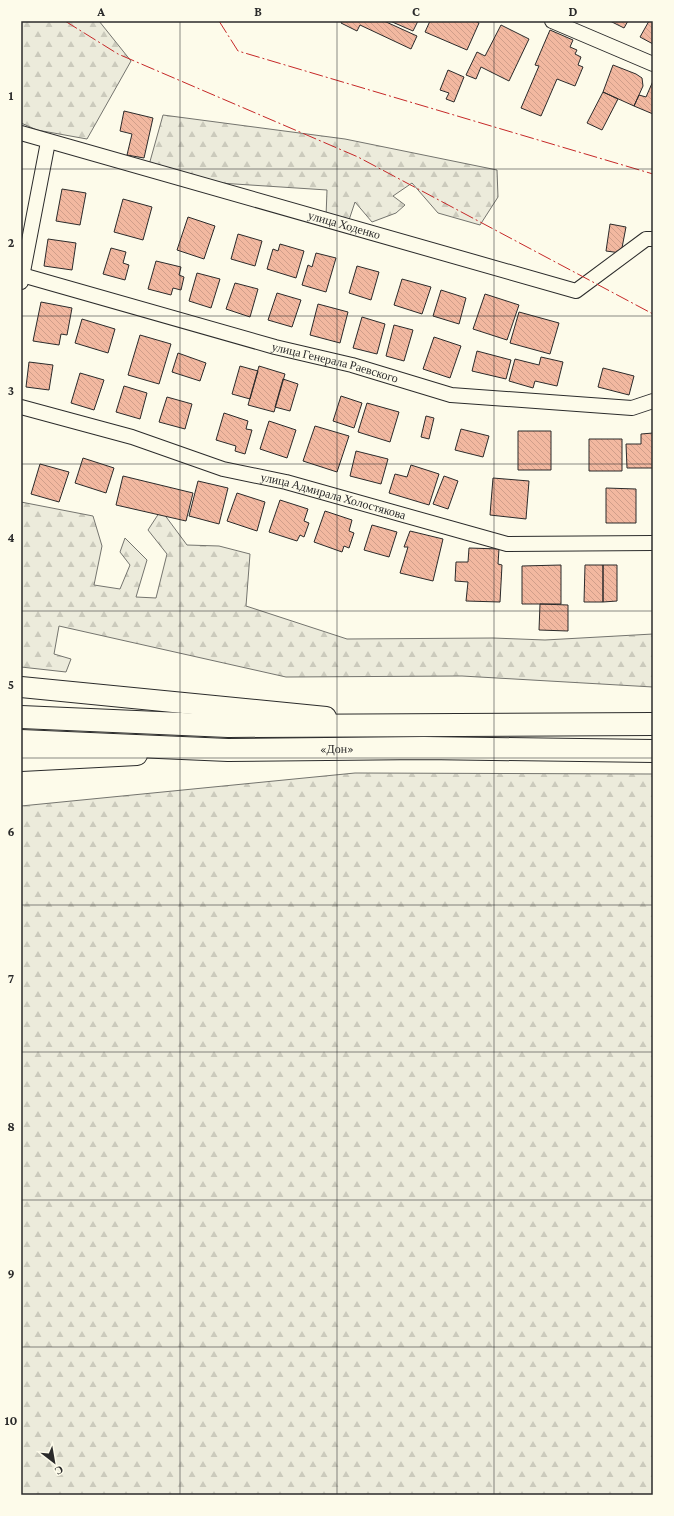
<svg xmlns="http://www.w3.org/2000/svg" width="674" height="1516" font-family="'Crimson Pro',serif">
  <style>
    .forest { fill: url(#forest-firs); stroke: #74746e }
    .building { fill: url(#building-back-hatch); stroke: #2b2b2b }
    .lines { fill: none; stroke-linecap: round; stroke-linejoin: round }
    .street-casing { stroke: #2b2b2b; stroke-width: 16 }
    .secondary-casing { stroke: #2b2b2b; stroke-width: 22 }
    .highway-casing { stroke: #2b2b2b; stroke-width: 24 }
    .street { stroke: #fdfbea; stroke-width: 14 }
    .secondary { stroke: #fdfbea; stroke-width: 20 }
    .highway { stroke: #fdfbea; stroke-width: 22 }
    .power { stroke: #c62828; stroke-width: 1; stroke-dasharray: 14 3 2 3; stroke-linecap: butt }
    .grid { fill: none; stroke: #2b2b2b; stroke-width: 1; stroke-opacity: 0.55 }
    .labels { text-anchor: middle; stroke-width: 3; stroke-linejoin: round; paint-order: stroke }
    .street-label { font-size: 12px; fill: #2b2b2b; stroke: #fdfbea }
    .neatline { fill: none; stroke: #2b2b2b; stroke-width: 1.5 }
    .grid-label { font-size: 13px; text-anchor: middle; font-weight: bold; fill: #2b2b2b }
  </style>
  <defs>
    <pattern id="forest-firs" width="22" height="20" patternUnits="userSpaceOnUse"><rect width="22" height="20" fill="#ecebdb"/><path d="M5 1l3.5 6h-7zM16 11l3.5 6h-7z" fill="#cbcabc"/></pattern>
    <pattern id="building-back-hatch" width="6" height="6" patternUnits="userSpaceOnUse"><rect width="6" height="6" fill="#f2b8a0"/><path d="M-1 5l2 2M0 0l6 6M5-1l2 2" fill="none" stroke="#d09e8a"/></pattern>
  </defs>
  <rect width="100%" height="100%" fill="#fdfbea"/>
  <!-- forest -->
  <path class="forest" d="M 21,21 L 99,21 L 131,61 L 87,139 L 37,130 L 21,123 Z
    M 163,115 L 345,139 L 497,170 L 498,197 L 480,225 L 438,213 L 412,183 L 393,196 L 405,205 L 396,213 L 372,222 L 355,202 L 349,220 L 326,217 L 327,190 L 204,182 L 149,165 Z
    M 21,502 L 93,516 L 102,546 L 94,585 L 120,589 L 130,565 L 120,552 L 125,538 L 147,560 L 136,597 L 156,598 L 167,554 L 148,530 L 161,510 L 187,545 L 219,546 L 250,554 L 246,606 L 347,639 L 493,638 L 545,640 L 653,634 L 653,687 L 462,676 L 286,677 L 59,626 L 54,654 L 71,659 L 66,672 L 21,667 Z
    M 355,773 L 653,774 L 653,1495 L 21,1495 L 21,806 Z"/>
  <!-- building -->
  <path class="building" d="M 342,21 L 384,21 L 417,36 L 411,49 L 360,25 L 357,31 L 341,23 Z
    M 390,21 L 418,21 L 413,31 Z
    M 430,21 L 475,21 L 479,23 L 467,50 L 425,32 Z
    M 610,21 L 628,21 L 624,28 Z
    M 649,21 L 653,21 L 653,44 L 640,37 Z
    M 501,25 L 529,39 L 509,81 L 481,67 L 476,79 L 466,75 L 477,52 L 485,56 Z
    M 550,30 L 573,40 L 570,47 L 577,50 L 575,54 L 581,57 L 578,65 L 583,67 L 575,86 L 557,79 L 541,116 L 521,108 L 539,66 L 535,65 Z
    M 613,65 L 636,74 L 642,78 L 643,86 L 634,106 L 603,92 Z
    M 448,70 L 464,77 L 454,102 L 446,99 L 449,93 L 440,90 Z
    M 653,81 L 653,114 L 634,106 L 639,95 L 646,97 Z
    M 603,92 L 618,99 L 602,130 L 587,123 Z
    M 124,111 L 153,118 L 144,158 L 127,155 L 132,134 L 120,131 Z
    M 62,189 L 86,193 L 80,225 L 56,221 Z
    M 123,199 L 152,207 L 143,240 L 114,232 Z
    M 188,217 L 215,226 L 204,259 L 177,250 Z
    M 610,224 L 626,227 L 621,253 L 606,251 Z
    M 238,234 L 262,241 L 255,266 L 231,259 Z
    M 48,239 L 76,243 L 72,270 L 44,266 Z
    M 280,244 L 304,251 L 296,278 L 267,269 L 273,249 L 278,251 Z
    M 111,248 L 126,252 L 123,263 L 129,265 L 125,280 L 103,274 Z
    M 316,253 L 336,258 L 326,292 L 302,285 L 308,265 L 312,267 Z
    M 156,261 L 181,267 L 179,275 L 184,277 L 181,290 L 173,288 L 171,295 L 148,289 Z
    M 357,266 L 379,272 L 371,300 L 349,293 Z
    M 197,273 L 220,279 L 211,308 L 189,301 Z
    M 402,279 L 431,287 L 422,314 L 394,305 Z
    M 235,283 L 258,289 L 250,317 L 226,309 Z
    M 441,290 L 466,298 L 459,324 L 433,316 Z
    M 277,293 L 301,300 L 292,327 L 268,320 Z
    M 485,294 L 519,305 L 507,340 L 473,329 Z
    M 41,302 L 72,308 L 67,335 L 61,334 L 59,345 L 33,341 Z
    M 318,304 L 348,312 L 340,343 L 310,335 Z
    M 519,312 L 559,323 L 550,354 L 510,343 Z
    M 362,317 L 385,324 L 377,354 L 353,348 Z
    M 82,319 L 115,329 L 108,353 L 75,343 Z
    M 394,325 L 413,330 L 404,361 L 386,356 Z
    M 140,335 L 171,344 L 159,384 L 128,375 Z
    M 434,337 L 461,346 L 450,378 L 423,369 Z
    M 477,351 L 511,360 L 506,379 L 472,371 Z
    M 178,353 L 206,363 L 200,381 L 172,372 Z
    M 541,357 L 563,362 L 557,386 L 535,381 L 533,388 L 509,381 L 515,359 L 539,365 Z
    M 29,362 L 53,365 L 49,390 L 26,387 Z
    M 240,366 L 258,371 L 250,399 L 232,394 Z
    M 259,366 L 285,374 L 274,412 L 248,405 Z
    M 603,368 L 634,376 L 629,395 L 598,387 Z
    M 80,373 L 104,380 L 94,410 L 71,403 Z
    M 283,379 L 298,384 L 290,411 L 275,407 Z
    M 124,386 L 147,393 L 140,419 L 116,412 Z
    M 341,396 L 362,403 L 354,428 L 333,421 Z
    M 167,397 L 192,404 L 185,429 L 159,422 Z
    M 367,403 L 399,412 L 390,442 L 358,432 Z
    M 224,413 L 248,421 L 246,429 L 252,430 L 245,454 L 235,451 L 236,446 L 216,440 Z
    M 426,416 L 434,418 L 429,439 L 421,437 Z
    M 269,421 L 296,430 L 287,458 L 260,449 Z
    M 315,426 L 349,436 L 337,472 L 303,461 Z
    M 461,429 L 489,436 L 483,457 L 455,450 Z
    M 518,431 L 551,431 L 551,470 L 518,470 Z
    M 653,433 L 653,468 L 627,468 L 626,444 L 641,444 L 641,434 Z
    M 589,439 L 622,439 L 622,471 L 589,471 Z
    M 356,451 L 388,459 L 381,484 L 350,476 Z
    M 83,458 L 114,468 L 106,493 L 75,483 Z
    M 40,464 L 69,472 L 59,502 L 31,494 Z
    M 411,465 L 439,474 L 429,505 L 389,493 L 395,474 L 407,477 Z
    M 123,476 L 193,493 L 186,521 L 116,505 Z
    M 444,476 L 458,481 L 448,509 L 433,504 Z
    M 493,478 L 529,481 L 526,519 L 490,515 Z
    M 198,481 L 228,488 L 219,524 L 189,516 Z
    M 606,488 L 636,489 L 636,523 L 606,523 Z
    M 237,493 L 265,502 L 257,531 L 227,521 Z
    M 280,500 L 308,509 L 304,521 L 309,523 L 304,537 L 300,535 L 297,541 L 269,532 Z
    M 325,511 L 352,520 L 349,531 L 354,533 L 349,548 L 344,546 L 342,552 L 314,542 Z
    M 372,525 L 397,532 L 389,557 L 364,550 Z
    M 410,531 L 443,539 L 433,581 L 400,573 L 408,547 L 404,547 Z
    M 469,548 L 499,549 L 498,564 L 502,565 L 500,602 L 466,601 L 468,582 L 455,581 L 456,562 L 468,562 Z
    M 561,565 L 561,604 L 522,604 L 522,566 Z
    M 585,565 L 603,565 L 603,602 L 584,602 Z
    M 603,565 L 617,565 L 617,601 L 603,602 Z
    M 540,604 L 568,605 L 568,631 L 539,630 Z"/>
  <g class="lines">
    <!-- street casing -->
    <g class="street-casing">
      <g id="street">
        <path d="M 552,21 L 653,64"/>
        <path id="s1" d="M 21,133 L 576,291 L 646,239 L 653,239"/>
        <path id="s2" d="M 22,275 L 275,347 L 352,365 L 451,395 L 632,408 L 653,401"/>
        <path d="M 21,282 L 48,142"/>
        <path id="s3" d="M 21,407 L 132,437 L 223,469 L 286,482 L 507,544 L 653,543"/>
      </g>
    </g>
    <!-- secondary casing -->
    <g class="secondary-casing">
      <path id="secondary" d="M 21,687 L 326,717
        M 21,761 L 137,755"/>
    </g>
    <!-- highway casing -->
    <g class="highway-casing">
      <g id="highway">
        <path d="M 21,717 L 228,726 L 653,724"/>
        <path id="s4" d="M 21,741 L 228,750 L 424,748 L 653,751"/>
      </g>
    </g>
    <!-- street -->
    <use href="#street" class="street"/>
    <!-- secondary -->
    <use href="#secondary" class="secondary"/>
    <!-- highway -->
    <use href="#highway" class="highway"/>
    <!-- power -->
    <path class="power" d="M 65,21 L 118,54 L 358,157 L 653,314
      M 219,21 L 238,51 L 653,174"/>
  </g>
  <!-- grid -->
  <path class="grid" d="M 180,21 L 180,1495M 337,21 L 337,1495M 494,21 L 494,1495M 21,169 L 653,169M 21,316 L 653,316M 21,464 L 653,464M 21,611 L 653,611M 21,758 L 653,758M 21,905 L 653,905M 21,1052 L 653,1052M 21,1200 L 653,1200M 21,1347 L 653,1347"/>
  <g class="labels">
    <!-- street labels -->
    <g class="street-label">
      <text dy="4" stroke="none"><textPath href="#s1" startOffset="336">улица Ходенко</textPath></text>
      <text dy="4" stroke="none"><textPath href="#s2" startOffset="325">улица Генерала Раевского</textPath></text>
      <text dy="4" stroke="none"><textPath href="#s3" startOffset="325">улица Адмирала Холостякова</textPath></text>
      <text dy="4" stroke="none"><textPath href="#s4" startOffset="316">«Дон»</textPath></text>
    </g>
  </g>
  <!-- border -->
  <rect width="674" height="1516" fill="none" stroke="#fdfbea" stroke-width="44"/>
  <!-- north arrow -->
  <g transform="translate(54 1462) rotate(149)" stroke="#fdfbea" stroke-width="3" paint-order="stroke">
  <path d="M0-3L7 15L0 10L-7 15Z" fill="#2b2b2b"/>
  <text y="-6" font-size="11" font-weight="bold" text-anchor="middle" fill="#2b2b2b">С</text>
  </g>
  <rect x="22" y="22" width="630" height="1472" class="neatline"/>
  <g class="grid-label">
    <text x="101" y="16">A</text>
    <text x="258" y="16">B</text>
    <text x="416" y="16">C</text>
    <text x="573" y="16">D</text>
    <text x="11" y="100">1</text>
    <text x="11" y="247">2</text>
    <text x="11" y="395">3</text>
    <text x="11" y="542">4</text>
    <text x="11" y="689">5</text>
    <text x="11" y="836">6</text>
    <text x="11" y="983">7</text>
    <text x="11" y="1131">8</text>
    <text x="11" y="1278">9</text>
    <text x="11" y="1425">10</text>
  </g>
</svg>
